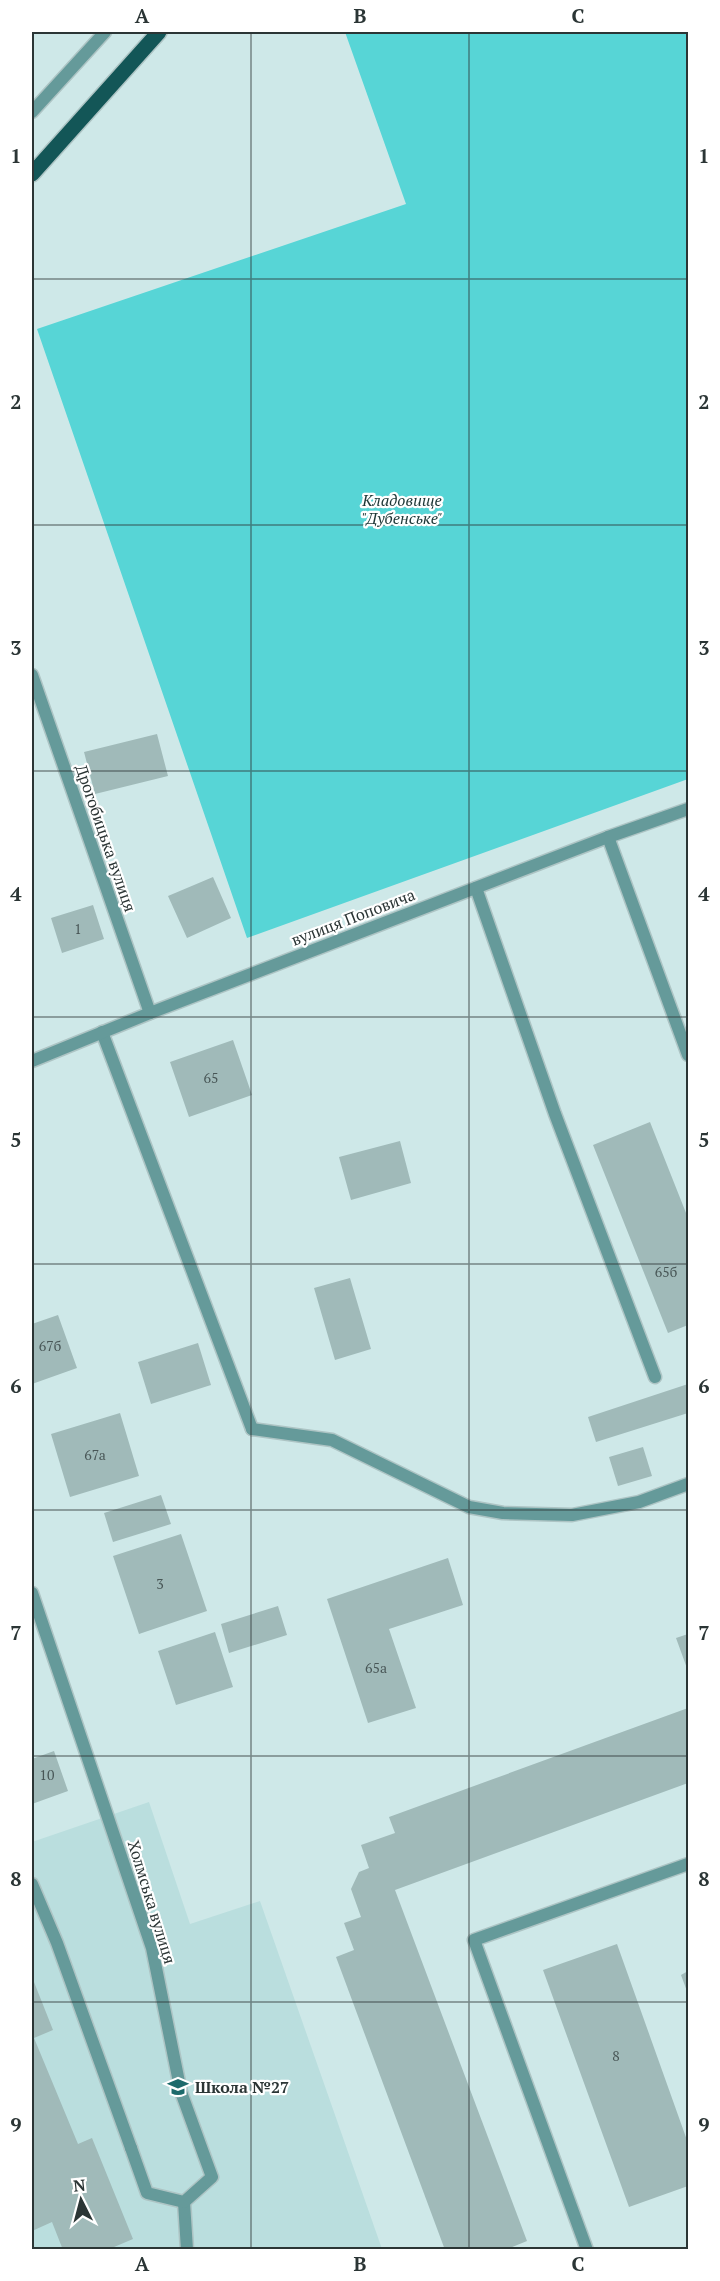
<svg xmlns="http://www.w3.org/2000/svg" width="720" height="2281" font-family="'PT Serif',serif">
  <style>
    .built { fill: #badede }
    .green { fill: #57d5d6 }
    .building { fill: #a0bab9 }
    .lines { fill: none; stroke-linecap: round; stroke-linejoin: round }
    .service-casing { stroke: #adc4c4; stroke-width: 15 }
    .minor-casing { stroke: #adc4c4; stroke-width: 15 }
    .tertiary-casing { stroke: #adc4c4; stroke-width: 15 }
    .primary-casing { stroke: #adc4c4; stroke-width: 18 }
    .service { stroke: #659a9a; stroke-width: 12 }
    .minor { stroke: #659a9a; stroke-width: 12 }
    .tertiary { stroke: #659a9a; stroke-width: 12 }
    .primary { stroke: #135657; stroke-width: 15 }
    .grid { fill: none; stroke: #2b3535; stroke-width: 1.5; stroke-opacity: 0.55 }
    .labels { text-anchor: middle; stroke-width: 4.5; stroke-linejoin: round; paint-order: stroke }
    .number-label { font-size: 14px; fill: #485656 }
    .park-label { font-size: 16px; font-style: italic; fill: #1d3636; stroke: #fff }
    .street-label { font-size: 16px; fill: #2b3535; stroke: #fff }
    .poi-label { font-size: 16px; font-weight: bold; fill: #2b3535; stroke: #fff; text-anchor: start }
    .neatline { fill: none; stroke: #2b3535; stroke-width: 2 }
    .grid-label { font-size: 20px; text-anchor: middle; font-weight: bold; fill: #2b3535 }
  </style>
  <rect width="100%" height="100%" fill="#cee8e8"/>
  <!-- built -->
  <path class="built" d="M 149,1802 L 190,1924 L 260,1901 L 382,2249 L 32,2249 L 32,1842 Z"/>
  <!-- green -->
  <path class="green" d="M 345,32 L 688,32 L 688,779 L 247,938 L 37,329 L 406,204 Z"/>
  <!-- building -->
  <path class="building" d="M 157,734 L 168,776 L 95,794 L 84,752 Z
    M 213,877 L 231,918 L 187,938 L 168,896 Z
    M 93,905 L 104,939 L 62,953 L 51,918 Z
    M 233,1040 L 252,1095 L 189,1117 L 170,1062 Z
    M 650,1122 L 688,1218 L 688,1325 L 668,1333 L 593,1145 Z
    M 400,1141 L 411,1183 L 351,1200 L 339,1157 Z
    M 350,1278 L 371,1349 L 335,1360 L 314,1288 Z
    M 58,1315 L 77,1368 L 32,1384 L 32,1324 Z
    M 198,1343 L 211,1385 L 151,1404 L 138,1362 Z
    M 688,1384 L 688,1413 L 596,1442 L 588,1417 Z
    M 120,1413 L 139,1476 L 70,1497 L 51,1434 Z
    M 643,1447 L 652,1476 L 618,1486 L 609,1457 Z
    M 161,1495 L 171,1524 L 113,1542 L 104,1513 Z
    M 181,1534 L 207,1611 L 139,1634 L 113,1556 Z
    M 448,1558 L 463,1605 L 389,1629 L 416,1708 L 368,1723 L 327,1599 Z
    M 278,1606 L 287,1635 L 229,1653 L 221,1624 Z
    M 215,1632 L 233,1687 L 176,1705 L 158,1651 Z
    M 688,1634 L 688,1671 L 676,1638 Z
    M 688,1708 L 688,1783 L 395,1890 L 527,2241 L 505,2250 L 445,2250 L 336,1957 L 354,1950 L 344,1923 L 361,1917 L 351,1889 L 359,1872 L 369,1868 L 361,1845 L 395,1833 L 389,1817 Z
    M 54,1751 L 68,1791 L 32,1804 L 32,1759 Z
    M 617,1944 L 688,2143 L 688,2186 L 629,2207 L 543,1970 Z
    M 688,1971 L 688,1994 L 681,1975 Z
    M 32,1977 L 53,2030 L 34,2038 L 78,2144 L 92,2138 L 133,2239 L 107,2250 L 63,2250 L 52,2222 L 32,2231 Z"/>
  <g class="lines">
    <!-- service casing -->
    <g class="service-casing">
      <path id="service" d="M 476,888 L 555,1114 L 655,1377
        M 252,1429 L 332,1440 L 469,1507 L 503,1513 L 572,1515 L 639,1502 L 688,1484
        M 32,1884 L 57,1943 L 131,2148
        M 184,2202 L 187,2250
        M 587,2250 L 474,1940 L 688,1864"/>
    </g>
    <!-- minor casing -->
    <g class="minor-casing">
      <path id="minor" d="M 32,112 L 105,32
        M 32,675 L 150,1013
        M 608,837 L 688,1055
        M 102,1032 L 252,1429
        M 32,1593 L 152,1948 L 181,2092 L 212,2177 L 184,2202 L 147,2193 L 131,2148"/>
    </g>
    <!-- tertiary casing -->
    <g class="tertiary-casing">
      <path id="tertiary" d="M 32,1061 L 150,1013 L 608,837 L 688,809"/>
    </g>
    <!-- primary casing -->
    <g class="primary-casing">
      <path id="primary" d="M 32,174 L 159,32"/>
    </g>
    <!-- service -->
    <use href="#service" class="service"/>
    <!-- minor -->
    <use href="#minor" class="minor"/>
    <!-- tertiary -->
    <use href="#tertiary" class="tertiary"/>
    <!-- primary -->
    <use href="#primary" class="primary"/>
  </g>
  <!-- grid -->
  <path class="grid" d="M 251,32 L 251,2250M 469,32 L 469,2250M 32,279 L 688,279M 32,525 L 688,525M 32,771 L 688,771M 32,1017 L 688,1017M 32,1264 L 688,1264M 32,1510 L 688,1510M 32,1756 L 688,1756M 32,2002 L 688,2002"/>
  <!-- icons -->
  <defs>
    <g id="school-bare" transform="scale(1.62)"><path d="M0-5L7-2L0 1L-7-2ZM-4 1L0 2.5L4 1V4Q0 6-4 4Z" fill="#1d6a6b" stroke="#fff" stroke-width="2.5" paint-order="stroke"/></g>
  </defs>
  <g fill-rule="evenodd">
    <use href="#school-bare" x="178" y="2087"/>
  </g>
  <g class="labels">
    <!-- number labels -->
    <g class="number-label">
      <text x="78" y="934">1</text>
      <text x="211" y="1083">65</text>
      <text x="666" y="1277">65б</text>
      <text x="50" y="1351">67б</text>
      <text x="95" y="1460">67а</text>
      <text x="160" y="1589">3</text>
      <text x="376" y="1673">65а</text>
      <text x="47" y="1780">10</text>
      <text x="616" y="2061">8</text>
    </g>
    <!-- park labels -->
    <g class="park-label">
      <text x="402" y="506">Кладовище<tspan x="402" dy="18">"Дубенське"</tspan></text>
    </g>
    <!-- street labels -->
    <g class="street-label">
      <text transform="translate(106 838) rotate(71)" y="6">Дрогобицька вулиця</text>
      <text transform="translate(353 917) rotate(-21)" y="6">вулиця Поповича</text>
      <text transform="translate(152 1902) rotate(73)" y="6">Холмська вулиця</text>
    </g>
    <!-- poi labels -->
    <g class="poi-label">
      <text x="195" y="2093">Школа №27</text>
    </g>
  </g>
  <!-- border -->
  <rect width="720" height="2281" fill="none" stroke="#ffffff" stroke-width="66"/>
  <!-- north arrow -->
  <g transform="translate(81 2200) rotate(354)" stroke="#ffffff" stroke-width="4.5" paint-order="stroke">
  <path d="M0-4.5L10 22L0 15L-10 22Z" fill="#2b3535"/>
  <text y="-9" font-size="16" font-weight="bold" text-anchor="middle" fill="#2b3535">N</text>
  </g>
  <rect x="33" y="33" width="654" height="2215" class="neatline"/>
  <g class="grid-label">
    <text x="142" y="23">A</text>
    <text x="360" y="23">B</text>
    <text x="578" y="23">C</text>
    <text x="16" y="163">1</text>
    <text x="704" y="163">1</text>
    <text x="16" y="409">2</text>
    <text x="704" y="409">2</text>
    <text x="16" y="655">3</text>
    <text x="704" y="655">3</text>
    <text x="16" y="901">4</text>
    <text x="704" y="901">4</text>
    <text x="16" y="1147">5</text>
    <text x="704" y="1147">5</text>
    <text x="16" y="1393">6</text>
    <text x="704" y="1393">6</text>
    <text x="16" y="1640">7</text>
    <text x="704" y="1640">7</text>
    <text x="16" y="1886">8</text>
    <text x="704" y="1886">8</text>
    <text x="16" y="2132">9</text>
    <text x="704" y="2132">9</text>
    <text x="142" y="2271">A</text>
    <text x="360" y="2271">B</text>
    <text x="578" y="2271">C</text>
  </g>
</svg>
